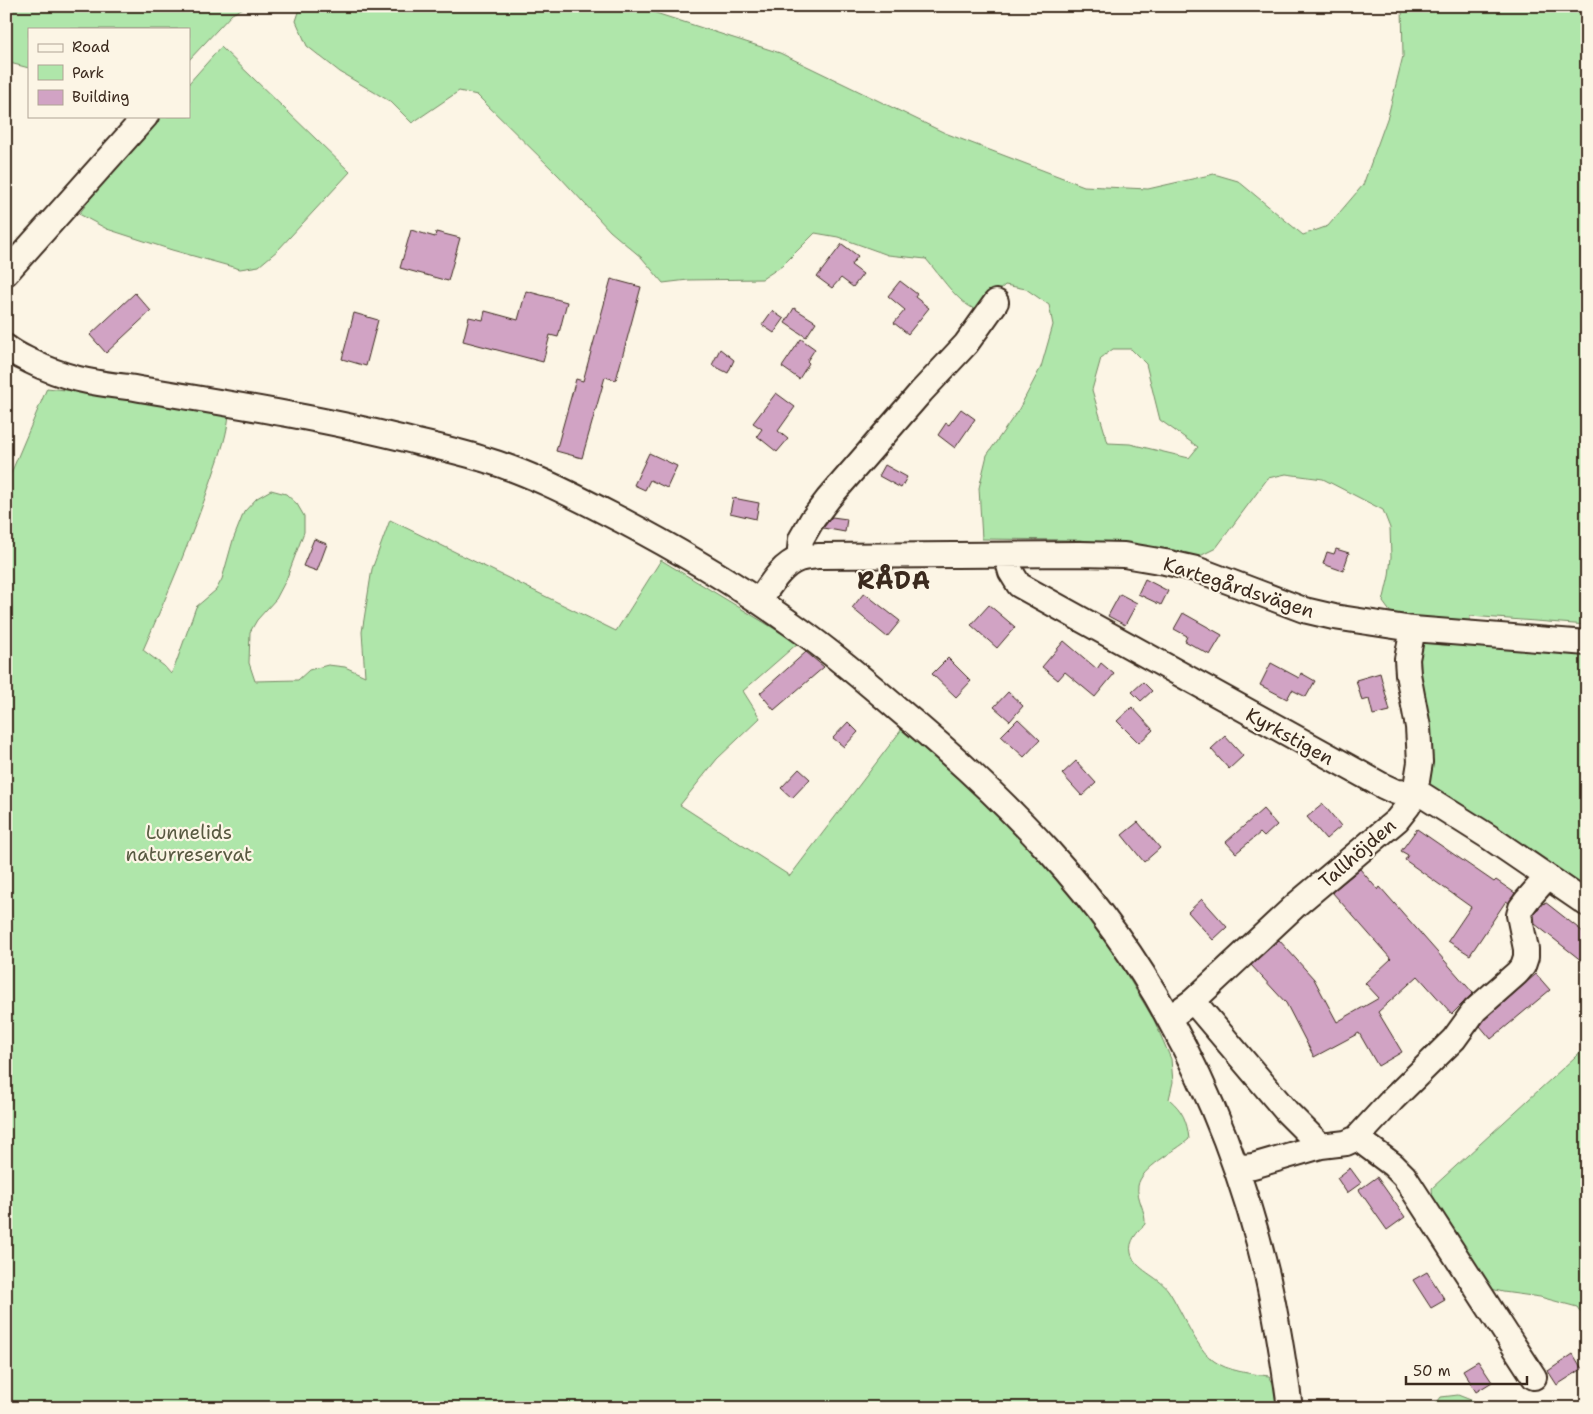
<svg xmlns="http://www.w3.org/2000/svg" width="1593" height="1414" font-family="'Shantell Sans',sans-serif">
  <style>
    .green { fill: #afe6aa; stroke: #758864; fill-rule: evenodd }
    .building { fill: #d1a3c4; stroke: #3b2a1e }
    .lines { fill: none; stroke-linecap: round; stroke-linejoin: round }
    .minor-casing { stroke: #3b2a1e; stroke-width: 28 }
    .minor { stroke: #fcf5e5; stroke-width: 24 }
    .labels { text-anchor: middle; stroke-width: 4.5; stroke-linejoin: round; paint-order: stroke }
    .street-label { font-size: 19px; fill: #3b2a1e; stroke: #fcf5e5 }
    .park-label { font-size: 19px; fill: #585941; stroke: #fcf5e5 }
    .district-label { font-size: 24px; font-weight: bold; letter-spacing: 1px; fill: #3b2a1e; stroke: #fcf5e5 }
  </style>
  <rect width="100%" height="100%" fill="#fcf5e5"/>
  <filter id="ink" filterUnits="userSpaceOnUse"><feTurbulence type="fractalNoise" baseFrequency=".02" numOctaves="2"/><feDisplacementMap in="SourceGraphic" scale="10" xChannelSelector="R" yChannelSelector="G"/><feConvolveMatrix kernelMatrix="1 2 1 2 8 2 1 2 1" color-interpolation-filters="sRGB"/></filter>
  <g filter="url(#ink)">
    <!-- green -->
    <path class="green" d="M 6,6 L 247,6 L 232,14 L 189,60 L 189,29 L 29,29 L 29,68 L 6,62 Z
      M 301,6 L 634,6 L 780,53 L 945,133 L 1084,186 L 1148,189 L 1214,174 L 1238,181 L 1303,235 L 1328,226 L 1363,185 L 1388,116 L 1403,56 L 1402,6 L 1587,6 L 1587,625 L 1470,616 L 1469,640 L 1587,653 L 1587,893 L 1421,788 L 1415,646 L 1383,602 L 1389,576 L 1391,557 L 1390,528 L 1383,510 L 1323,479 L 1286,474 L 1268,478 L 1216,548 L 1198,557 L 1155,548 L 1080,540 L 982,539 L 979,488 L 987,455 L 1019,409 L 1041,367 L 1053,325 L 1049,305 L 1026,289 L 1005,285 L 977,310 C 957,303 940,275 926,259 L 888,255 L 838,237 L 815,233 L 782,266 L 762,279 L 688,280 L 663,283 L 642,258 L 610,231 L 559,176 L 477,95 L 459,91 L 412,123 L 391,102 L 340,72 L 307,46 L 296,21 ZM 1113,349 L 1131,349 L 1146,364 L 1160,420 L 1198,447 L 1189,458 L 1130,444 L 1108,443 L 1092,390 L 1101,358 Z
      M 221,47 L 350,172 L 278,250 L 259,266 L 240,269 L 172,250 L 107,229 L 79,214 L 114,167 L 159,116 L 189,116 L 189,83 Z
      M 47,388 L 130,397 L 229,412 C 228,434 220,454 213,475 C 193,535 168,593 143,650 L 164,666 L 171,674 L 176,663 L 196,607 L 216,590 L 222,579 L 233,540 L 244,512 L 257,498 L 271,490 L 286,494 L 297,504 L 304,516 L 304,532 L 286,580 L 276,599 L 257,620 L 250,632 L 249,663 L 255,681 L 298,680 L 309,670 L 328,665 L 345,667 L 365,676 L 362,632 L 372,569 L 390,520 L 616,631 L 661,560 L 798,643 L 743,691 L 760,718 L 717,759 L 680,805 L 790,876 L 902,729 L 953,769 L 1012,828 L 1073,896 L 1110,947 L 1154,1020 L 1171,1059 L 1173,1082 L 1169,1099 C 1183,1111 1187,1121 1189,1139 C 1175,1152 1141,1167 1138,1186 C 1136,1198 1146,1211 1145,1224 C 1138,1232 1128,1241 1131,1253 C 1135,1270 1158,1276 1168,1290 C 1181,1309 1196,1349 1214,1361 C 1227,1371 1252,1374 1269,1376 L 1273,1383 L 1280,1408 L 6,1408 L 6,485 Z
      M 1587,1046 L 1587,1321 L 1577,1307 L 1540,1297 L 1503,1292 L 1488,1288 L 1433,1202 L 1432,1188 Z
      M 1458,1395 L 1491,1408 L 1435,1408 L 1435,1405 L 1441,1397 Z"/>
    <!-- building -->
    <path class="building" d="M 411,230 L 435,237 L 436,232 L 460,238 L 448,281 L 400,268 Z
      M 842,244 L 858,256 L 851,265 L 863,274 L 853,287 L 841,278 L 832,288 L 817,277 Z
      M 611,279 L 641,287 L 616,380 L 605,377 L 582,458 L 556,451 L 576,379 L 583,381 Z
      M 900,281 L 917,294 L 915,297 L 929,308 L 908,334 L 894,323 L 905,310 L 888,296 Z
      M 526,291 L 567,302 L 558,337 L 550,335 L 543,362 L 463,341 L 469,317 L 483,320 L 485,311 L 518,320 Z
      M 135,293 L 151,311 L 106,353 L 90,335 Z
      M 794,308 L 816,322 L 806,337 L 785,323 Z
      M 772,311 L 784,319 L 774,333 L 762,325 Z
      M 354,313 L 378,320 L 366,366 L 342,359 Z
      M 801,339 L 815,349 L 807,361 L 809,363 L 799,379 L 782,367 Z
      M 720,349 L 734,360 L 728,373 L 712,365 Z
      M 776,393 L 795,407 L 778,431 L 788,439 L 777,452 L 757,436 L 762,429 L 753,423 Z
      M 961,409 L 975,419 L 955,448 L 938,435 L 946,423 L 949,425 Z
      M 649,453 L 677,466 L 667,488 L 650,480 L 645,490 L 634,485 Z
      M 885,465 L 907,477 L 901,488 L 879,476 Z
      M 733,498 L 759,503 L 756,519 L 730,513 Z
      M 832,517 L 847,519 L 845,532 L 823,528 Z
      M 314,539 L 327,544 L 317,571 L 303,566 Z
      M 1336,549 L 1349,553 L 1343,571 L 1323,564 L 1327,552 L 1334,554 Z
      M 1145,579 L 1168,591 L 1161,605 L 1138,594 Z
      M 864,593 L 900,621 L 887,637 L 852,608 Z
      M 1120,594 L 1137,603 L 1125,625 L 1108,616 Z
      M 989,605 L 1015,627 L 997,648 L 971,625 Z
      M 1183,613 L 1222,635 L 1210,655 L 1185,641 L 1187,636 L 1174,629 Z
      M 1064,641 L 1097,669 L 1101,663 L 1114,674 L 1095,697 L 1065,672 L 1058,680 L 1042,667 Z
      M 806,652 L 824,667 L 774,710 L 760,693 Z
      M 948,658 L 971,681 L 956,697 L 932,674 Z
      M 1271,663 L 1299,678 L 1301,673 L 1315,681 L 1306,697 L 1292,690 L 1287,699 L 1260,685 Z
      M 1380,673 L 1390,711 L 1373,715 L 1369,699 L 1362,701 L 1356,680 Z
      M 1143,682 L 1152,691 L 1141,701 L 1132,692 Z
      M 1008,692 L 1023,706 L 1010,721 L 994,707 Z
      M 1132,707 L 1153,730 L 1139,743 L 1117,721 Z
      M 1018,719 L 1040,740 L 1024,757 L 1001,736 Z
      M 848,722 L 858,732 L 844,747 L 833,738 Z
      M 1225,736 L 1243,756 L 1229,769 L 1211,749 Z
      M 1076,761 L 1096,783 L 1082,796 L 1062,774 Z
      M 799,769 L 810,779 L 792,798 L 781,788 Z
      M 1323,804 L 1341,826 L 1326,839 L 1307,817 Z
      M 1263,809 L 1277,825 L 1264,837 L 1260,833 L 1236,853 L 1226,842 Z
      M 1138,822 L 1160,848 L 1144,862 L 1122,835 Z
      M 1417,829 L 1494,882 L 1496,880 L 1515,893 L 1509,903 L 1506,901 L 1470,955 L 1448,941 L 1471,907 L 1405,860 L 1408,855 L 1401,851 Z
      M 1360,869 L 1378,890 L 1380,887 L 1473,993 L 1452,1014 L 1418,976 L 1378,1012 L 1402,1052 L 1378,1066 L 1359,1033 L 1314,1057 L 1286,1003 L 1251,965 L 1279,940 L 1314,979 L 1337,1022 L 1379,998 L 1365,983 L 1391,959 L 1332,892 Z
      M 1202,899 L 1227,927 L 1213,940 L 1188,912 Z
      M 1545,902 L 1587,935 L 1587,965 L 1535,924 L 1534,914 L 1543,903 L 1544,904 Z
      M 1536,974 L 1550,990 L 1491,1039 L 1480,1026 L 1485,1019 Z
      M 1350,1168 L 1361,1183 L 1347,1193 L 1337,1178 Z
      M 1377,1177 L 1405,1217 L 1387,1230 L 1359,1190 Z
      M 1427,1272 L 1445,1300 L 1431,1308 L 1413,1280 Z
      M 1573,1354 L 1582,1369 L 1557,1385 L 1548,1371 Z
      M 1478,1361 L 1492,1382 L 1476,1392 L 1463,1370 Z"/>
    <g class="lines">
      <!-- minor casing -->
      <g class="minor-casing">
        <path id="minor" d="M 6,273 L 146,116
          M 6,347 C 13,353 22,357 30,361 C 64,378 91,383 128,387 C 225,403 322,418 417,442 C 439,447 461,452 483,459 C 531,473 576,497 621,520 C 680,551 739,586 793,625 C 830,651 864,680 898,709 C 1004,797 1102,895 1168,1017 C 1213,1097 1246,1186 1267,1275 C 1277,1319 1284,1363 1290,1408
          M 1006,555 L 1011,572 L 1019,585 L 1383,786 L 1396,792 L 1415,793 L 1424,796 L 1489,837 L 1587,904
          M 799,559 L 801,539 L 812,520 L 828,499 L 921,392 L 966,344 L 996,302
          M 759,601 C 769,587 781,565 799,559 C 805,557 812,557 818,556 L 1080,554 L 1124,555 L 1165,562 L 1196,569 L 1304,610 L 1334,617 L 1413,629 L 1587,643
          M 1193,1001 L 1287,1112 L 1321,1146
          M 1169,1018 L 1193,1001 L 1297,904 L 1397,820 L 1408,806 L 1415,793 L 1420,762 L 1418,727 L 1408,674 L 1407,659 L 1413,629
          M 1357,1138 L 1393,1165 L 1404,1176 L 1534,1377
          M 1235,1165 L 1244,1167 L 1253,1166 L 1321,1146 L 1346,1143 L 1357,1138 L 1392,1100 L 1454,1039 L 1475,1010 L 1517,973 L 1523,966 L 1526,957 L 1526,949 L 1519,915 L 1521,908 L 1527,900 L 1547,877"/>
      </g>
      <!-- minor -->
      <use href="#minor" class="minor"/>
    </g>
  </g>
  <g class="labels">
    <!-- street labels -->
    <g class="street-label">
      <text transform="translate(1239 587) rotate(18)" y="7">Kartegårdsvägen</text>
      <text transform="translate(1290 736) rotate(29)" y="7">Kyrkstigen</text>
      <text transform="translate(1357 853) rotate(-41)" y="7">Tallhöjden</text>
    </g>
    <!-- park labels -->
    <g class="park-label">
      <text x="189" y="839">Lunnelids<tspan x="189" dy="22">naturreservat</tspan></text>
    </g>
    <!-- district labels -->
    <g class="district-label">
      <text x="894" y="589">RÅDA</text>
    </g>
  </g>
  <!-- margin -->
  <rect width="1593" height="1414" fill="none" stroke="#fcf5e5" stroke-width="25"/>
  <rect x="12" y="12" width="1568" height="1389" fill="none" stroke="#3b2a1e" stroke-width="2" filter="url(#ink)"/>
  <!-- legend -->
  <rect x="28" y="28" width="162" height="90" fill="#fcf5e5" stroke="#afa495"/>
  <rect x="38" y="44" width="25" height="8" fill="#fcf5e5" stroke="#afa495"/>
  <text x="72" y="52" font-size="15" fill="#3b2a1e">Road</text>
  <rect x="38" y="65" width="25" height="15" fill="#afe6aa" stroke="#afa495"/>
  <text x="72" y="78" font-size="15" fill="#3b2a1e">Park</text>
  <rect x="38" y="90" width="25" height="15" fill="#d1a3c4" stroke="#afa495"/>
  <text x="72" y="102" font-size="15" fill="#3b2a1e">Building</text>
  <!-- scale -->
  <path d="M1406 1376v8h121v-8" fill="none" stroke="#3b2a1e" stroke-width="2.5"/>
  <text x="1413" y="1376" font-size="15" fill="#3b2a1e" stroke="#fcf5e5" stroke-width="4" paint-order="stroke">50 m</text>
</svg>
